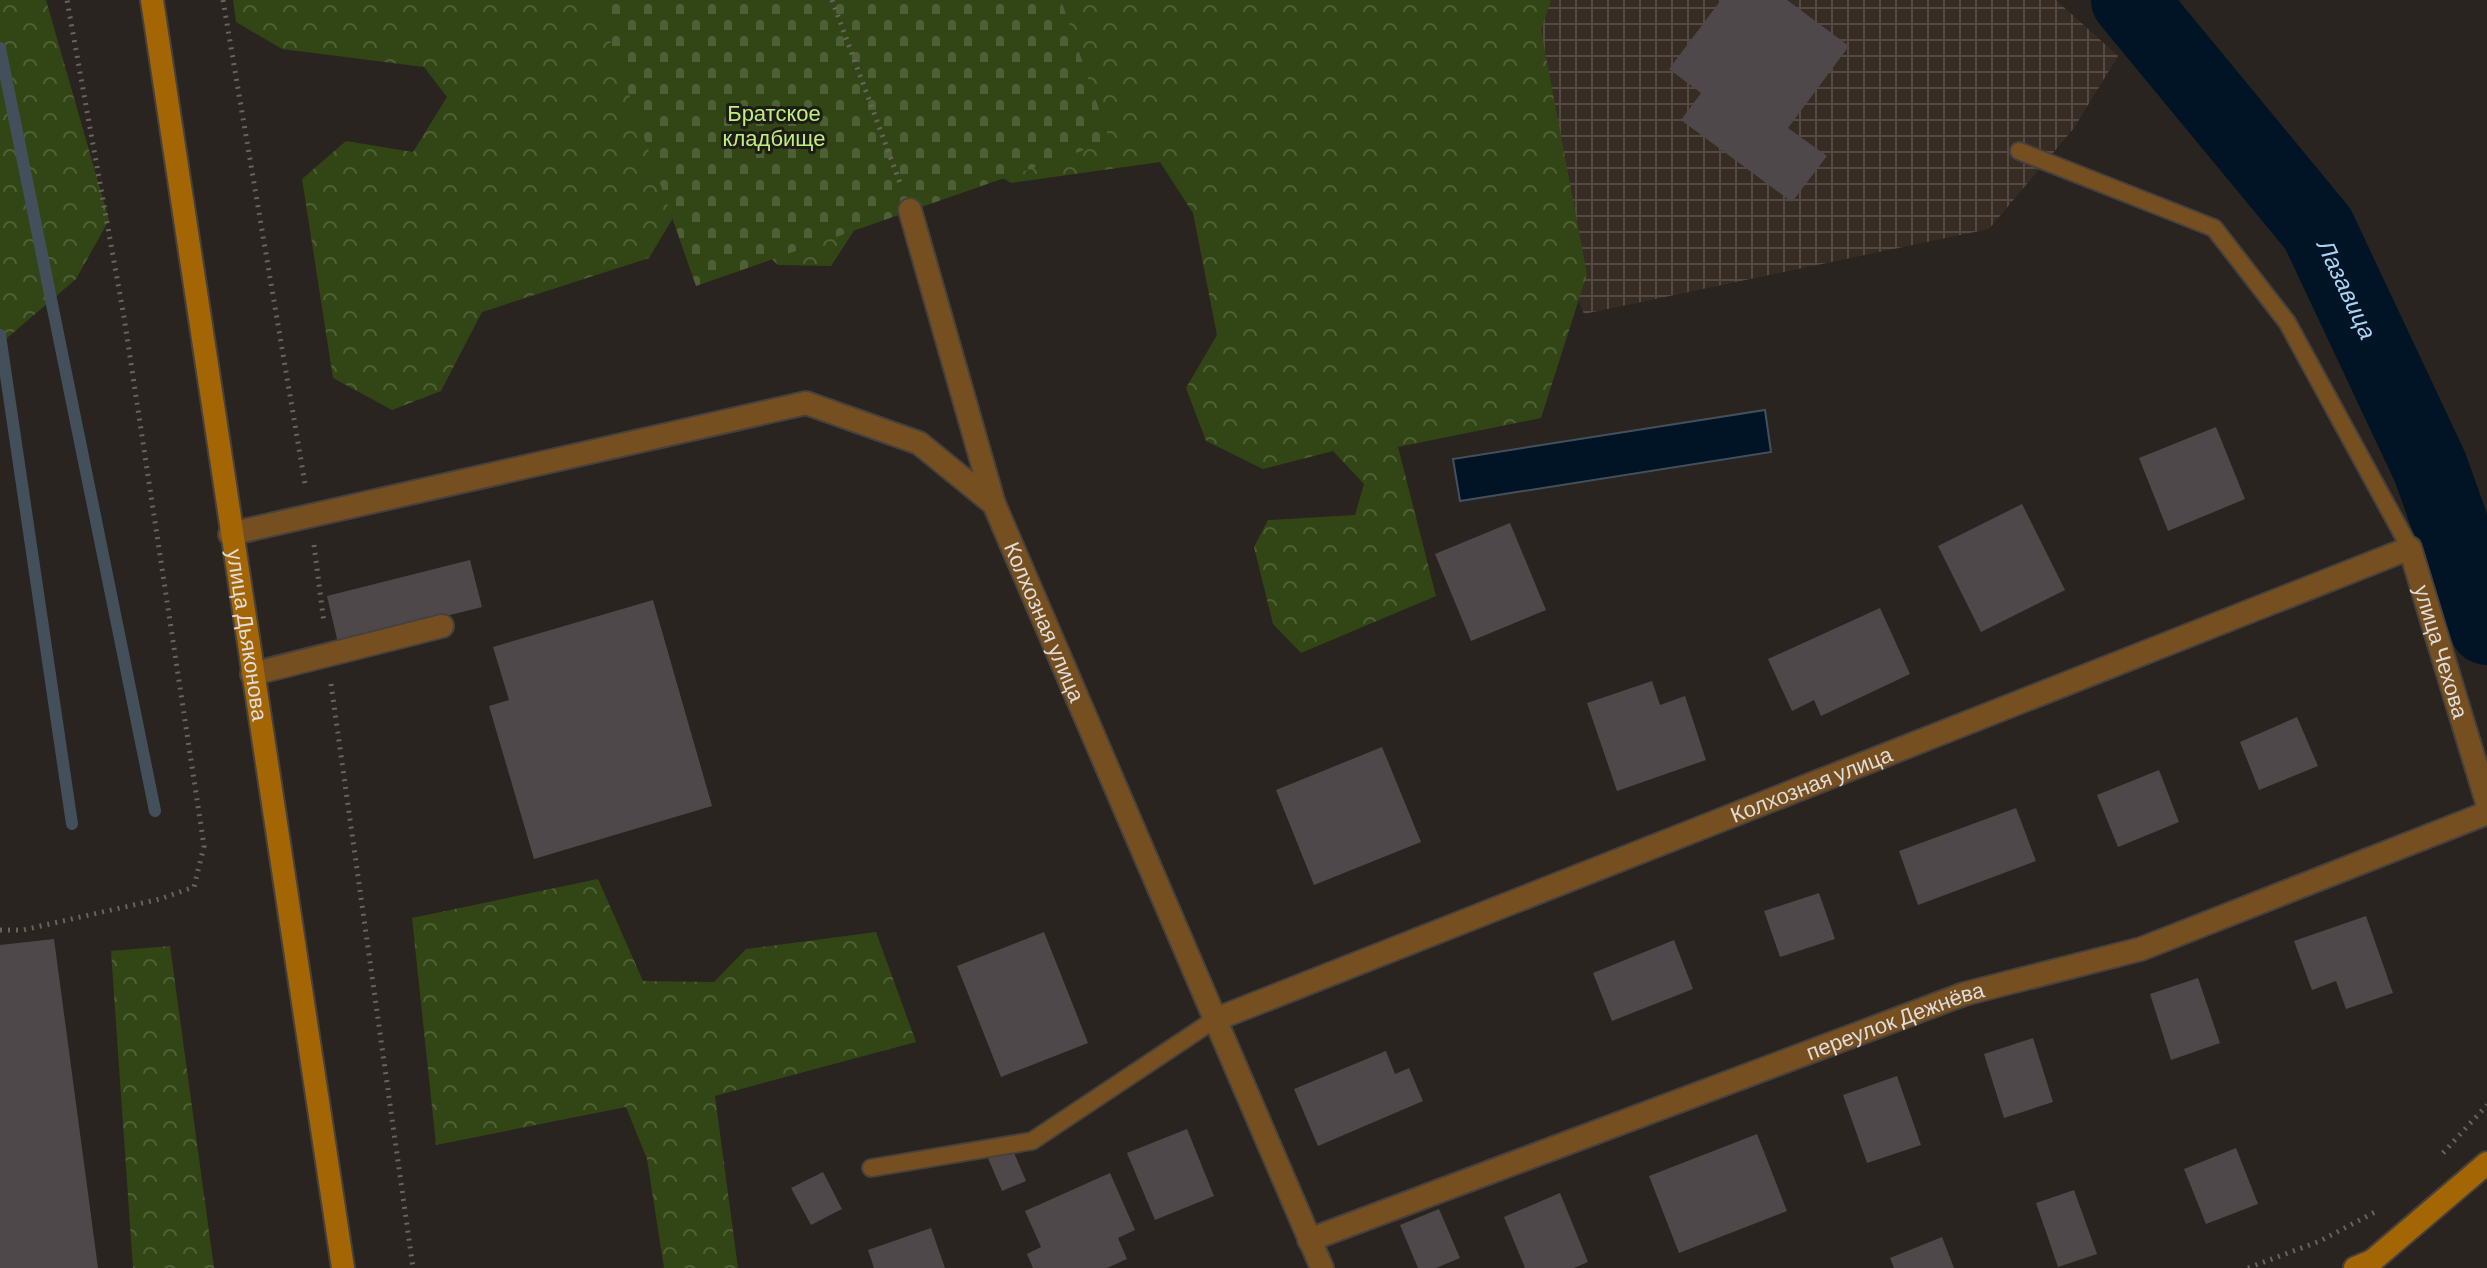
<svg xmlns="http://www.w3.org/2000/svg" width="2487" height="1268" font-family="Barlow,sans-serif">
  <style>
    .industrial { fill: url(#industrial-grid) }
    .forest { fill: url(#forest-crowns) }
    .cemetery { fill: url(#cemetery-stones) }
    .water { fill: #001426; stroke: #43505c; stroke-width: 2 }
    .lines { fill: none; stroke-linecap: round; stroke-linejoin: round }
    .stream { stroke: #43505c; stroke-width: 12 }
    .river { stroke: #001426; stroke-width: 76 }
    .building { fill: #4f484b }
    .service-casing { stroke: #46413d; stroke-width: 20 }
    .minor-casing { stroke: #46413d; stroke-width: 26 }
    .secondary-casing { stroke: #46413d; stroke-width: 26 }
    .path { stroke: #68635f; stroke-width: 5; stroke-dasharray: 2 6; stroke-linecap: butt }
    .service { stroke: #764f21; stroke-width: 16 }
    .minor { stroke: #764f21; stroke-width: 22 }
    .secondary { stroke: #a46604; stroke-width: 22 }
    .labels { text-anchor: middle; stroke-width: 6; stroke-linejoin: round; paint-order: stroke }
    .park-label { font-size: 22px; fill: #bdef80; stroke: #1f1b16 }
    .street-label { font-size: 22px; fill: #dfdcd9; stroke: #1f1b16 }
    .water-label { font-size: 24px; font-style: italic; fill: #acd1f1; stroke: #1f1b16 }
  </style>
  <defs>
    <pattern id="industrial-grid" width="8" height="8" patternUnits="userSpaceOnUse" patternTransform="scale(2)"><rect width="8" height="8" fill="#362c23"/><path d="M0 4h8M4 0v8" fill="none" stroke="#534a42"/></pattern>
    <pattern id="forest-crowns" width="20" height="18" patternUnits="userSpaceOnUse" patternTransform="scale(2)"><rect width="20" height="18" fill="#314614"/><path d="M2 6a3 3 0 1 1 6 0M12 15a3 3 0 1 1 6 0" fill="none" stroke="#4e6036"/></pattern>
    <pattern id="cemetery-stones" width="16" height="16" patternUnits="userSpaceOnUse" patternTransform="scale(2)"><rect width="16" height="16" fill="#314614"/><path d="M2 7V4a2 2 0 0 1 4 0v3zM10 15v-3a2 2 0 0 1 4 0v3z" fill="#4e6036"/></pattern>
  </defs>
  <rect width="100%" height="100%" fill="#29241f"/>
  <!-- industrial -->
  <path class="industrial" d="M 1455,0 L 2056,0 L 2118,56 L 2074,128 L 1989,229 L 1584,314 Z"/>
  <!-- forest -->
  <path class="forest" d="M 0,0 L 46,0 L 109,220 L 76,279 L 0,344 Z
    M 233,0 L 756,0 L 857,226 L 831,266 L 778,265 L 707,199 L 676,213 L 649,258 L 482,312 L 441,391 L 392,410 L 333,378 L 302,179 L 346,141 L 413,152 L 447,97 L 424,67 L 282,49 L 236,22 Z
    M 899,0 L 1551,0 L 1541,30 L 1587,274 L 1541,418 L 1398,447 L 1436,596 L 1301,653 L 1273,624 L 1254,547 L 1268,520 L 1355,515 L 1364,484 L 1333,451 L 1263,469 L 1206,441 L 1186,388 L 1217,335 L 1193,213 L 1160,162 L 1011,183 L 975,161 Z
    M 598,879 L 643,981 L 714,982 L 746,949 L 876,932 L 916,1042 L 715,1096 L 738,1268 L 664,1268 L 647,1159 L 626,1107 L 436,1145 L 412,918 Z
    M 170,946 L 214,1268 L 133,1268 L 111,951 Z"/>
  <!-- cemetery -->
  <path class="cemetery" d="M 596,0 L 1061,0 L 1110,141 L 696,286 Z"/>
  <!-- water -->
  <path class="water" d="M 1765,410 L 1771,452 L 1460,501 L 1453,459 Z"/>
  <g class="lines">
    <!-- stream -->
    <path class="stream" d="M 0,48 L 155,811
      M 0,335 L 72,824"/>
    <!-- river -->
    <path class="river" id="s1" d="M 2129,0 L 2318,229 L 2430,467 L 2487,627"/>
  </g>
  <!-- building -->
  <path class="building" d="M 1721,0 L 1787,0 L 1849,46 L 1788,128 L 1827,156 L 1792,202 L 1681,120 L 1701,93 L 1669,69 Z
    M 2216,427 L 2245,499 L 2168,531 L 2139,458 Z
    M 2022,504 L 2065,590 L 1981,632 L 1938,546 Z
    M 1510,523 L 1546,610 L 1471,641 L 1435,554 Z
    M 470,560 L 482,607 L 338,643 L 327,596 Z
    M 653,600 L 712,806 L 534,859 L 489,706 L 509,700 L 493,647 Z
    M 1880,608 L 1910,674 L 1821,716 L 1814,700 L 1792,711 L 1768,659 Z
    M 1652,681 L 1660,705 L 1685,696 L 1706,760 L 1617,791 L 1587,703 Z
    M 2297,717 L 2318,766 L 2259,790 L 2240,742 Z
    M 1382,747 L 1421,842 L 1314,885 L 1276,790 Z
    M 2159,770 L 2179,822 L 2118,847 L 2097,795 Z
    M 2016,808 L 2036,861 L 1918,905 L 1899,851 Z
    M 1819,893 L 1835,939 L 1780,957 L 1764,911 Z
    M 2366,916 L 2393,993 L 2346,1009 L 2336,981 L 2312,990 L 2294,941 Z
    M 1044,932 L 1088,1043 L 1001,1077 L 957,966 Z
    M 54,939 L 98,1268 L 0,1268 L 0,945 Z
    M 1674,940 L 1693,989 L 1612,1021 L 1593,973 Z
    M 2198,978 L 2220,1043 L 2171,1060 L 2150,994 Z
    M 2033,1038 L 2053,1102 L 2004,1118 L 1984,1054 Z
    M 1386,1051 L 1395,1074 L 1409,1068 L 1423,1101 L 1318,1146 L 1294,1089 Z
    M 1897,1076 L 1921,1145 L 1867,1163 L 1843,1095 Z
    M 1187,1129 L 1214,1196 L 1155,1220 L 1127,1153 Z
    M 1757,1134 L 1787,1211 L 1679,1253 L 1649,1176 Z
    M 1012,1148 L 1026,1181 L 1002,1191 L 988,1158 Z
    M 2236,1148 L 2258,1204 L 2206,1224 L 2184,1169 Z
    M 823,1172 L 842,1209 L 811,1225 L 791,1188 Z
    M 1110,1173 L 1135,1230 L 1118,1238 L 1127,1259 L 1107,1268 L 1033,1268 L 1027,1254 L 1041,1247 L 1025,1211 Z
    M 2074,1190 L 2097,1254 L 2058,1267 L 2036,1203 Z
    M 1560,1193 L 1588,1262 L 1574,1268 L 1525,1268 L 1504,1217 Z
    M 1439,1209 L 1460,1258 L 1436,1268 L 1418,1268 L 1400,1225 Z
    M 931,1228 L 945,1268 L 874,1268 L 868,1250 Z
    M 1942,1237 L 1954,1268 L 1894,1268 L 1890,1258 Z"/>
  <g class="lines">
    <!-- service casing -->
    <g class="service-casing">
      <path id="service" d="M 2019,151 L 2214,228 L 2287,322 L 2410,548
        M 871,1168 L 1032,1141 L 1214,1020"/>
    </g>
    <!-- minor casing -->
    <g class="minor-casing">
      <g id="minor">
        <path id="s2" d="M 910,210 L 994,504 L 1322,1268"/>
        <path d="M 230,534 L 806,403 L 919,443 L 994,504"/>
        <path d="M 252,674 L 442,626"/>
        <path id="s3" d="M 1214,1020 L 2410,548 L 2487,802"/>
        <path id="s4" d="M 1309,1240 L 1964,994 L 2141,949 L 2487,813"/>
      </g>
    </g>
    <!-- secondary casing -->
    <g class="secondary-casing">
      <g id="secondary">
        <path id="s5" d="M 152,0 L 343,1268"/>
        <path d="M 2355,1268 L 2372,1261 L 2487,1163"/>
      </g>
    </g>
    <!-- path -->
    <path class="path" d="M 223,0 L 305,484
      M 832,0 L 900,183
      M 314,545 L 324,623
      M 331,684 L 413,1268
      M 0,930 L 23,930 L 160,899 L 194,887 L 204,846 L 124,317 L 67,0
      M 2443,1153 L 2487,1105
      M 2248,1268 L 2320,1241 L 2375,1212"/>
    <!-- service -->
    <use href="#service" class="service"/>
    <!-- minor -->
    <use href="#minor" class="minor"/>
    <!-- secondary -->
    <use href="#secondary" class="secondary"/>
  </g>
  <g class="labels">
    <!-- park labels -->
    <g class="park-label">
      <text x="774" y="121">Братское<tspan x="774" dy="25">кладбище</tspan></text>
    </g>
    <!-- street labels -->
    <g class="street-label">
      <text dy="8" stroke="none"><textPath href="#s2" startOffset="434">Колхозная улица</textPath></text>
      <text dy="8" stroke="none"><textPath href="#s5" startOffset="642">улица Дьяконова</textPath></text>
      <text dy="8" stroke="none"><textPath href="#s3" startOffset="1394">улица Чехова</textPath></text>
      <text dy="8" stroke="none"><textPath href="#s3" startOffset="642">Колхозная улица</textPath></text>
      <text dy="8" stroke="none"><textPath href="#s4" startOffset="626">переулок Дежнёва</textPath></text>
    </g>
    <!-- water labels -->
    <g class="water-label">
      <text dy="8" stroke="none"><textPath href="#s1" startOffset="364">Лазавица</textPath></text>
    </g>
  </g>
</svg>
